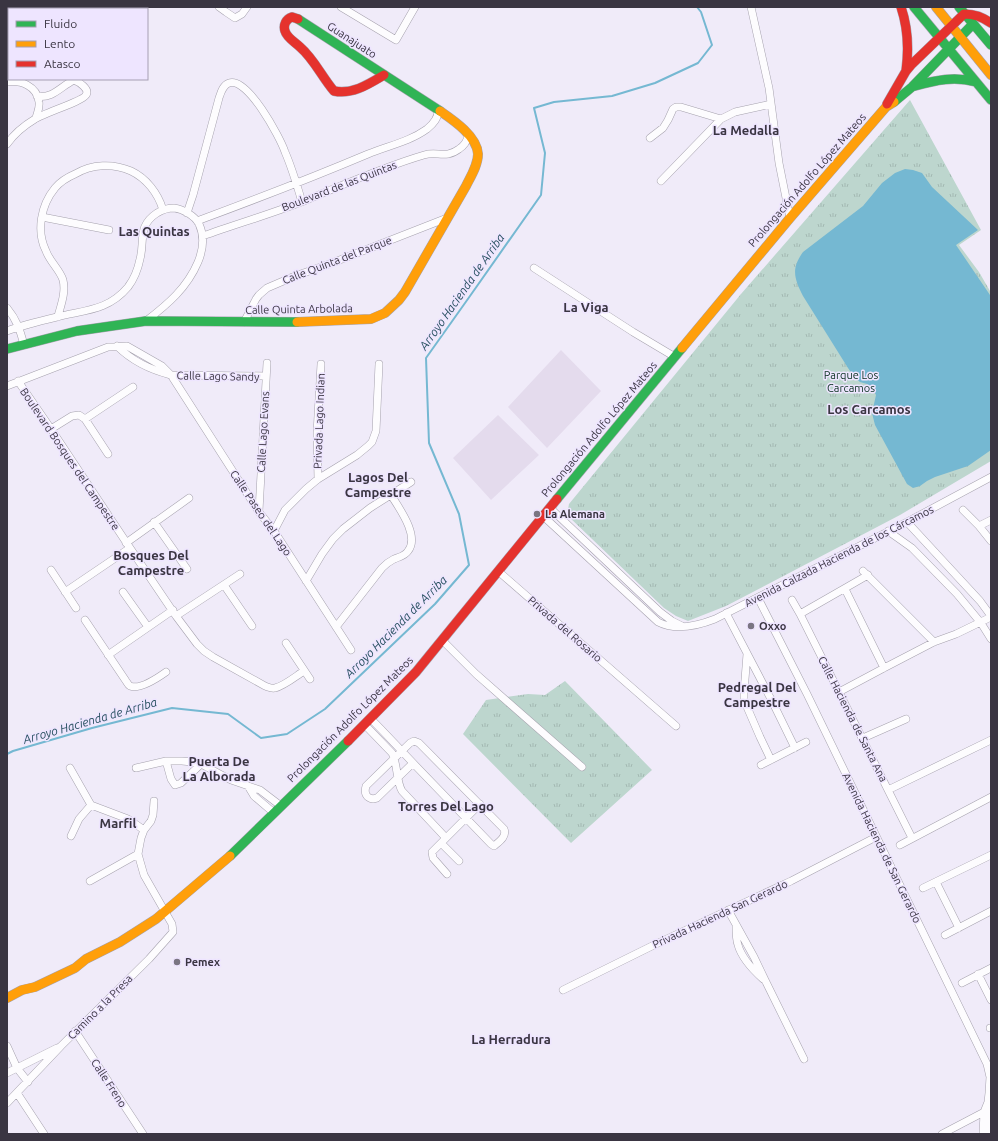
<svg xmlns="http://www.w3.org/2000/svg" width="998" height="1141" font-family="Ubuntu,sans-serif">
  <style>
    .commercial { fill: #e4dbed }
    .grass { fill: url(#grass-tufts) }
    .water { fill: #75b8d2 }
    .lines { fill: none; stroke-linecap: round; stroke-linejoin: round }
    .stream { stroke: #75b8d2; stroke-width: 2 }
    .street-casing { stroke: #a5a1ad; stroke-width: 8 }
    .fast-casing { stroke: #a5a1ad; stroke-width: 10 }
    .slow-casing { stroke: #a5a1ad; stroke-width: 10 }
    .jam-casing { stroke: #a5a1ad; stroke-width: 10 }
    .street { stroke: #fdfcfe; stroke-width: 7 }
    .fast { stroke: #30b455; stroke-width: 9 }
    .slow { stroke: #ff9f0a; stroke-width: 9 }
    .jam { stroke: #e5322d; stroke-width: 9 }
    .poi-dot { fill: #7a7582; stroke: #eee5ff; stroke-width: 1.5 }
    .labels { text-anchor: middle; stroke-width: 3; stroke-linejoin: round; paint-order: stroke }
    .street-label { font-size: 11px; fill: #3a3542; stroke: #eee5ff }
    .park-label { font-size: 11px; fill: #0a3121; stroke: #eee5ff }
    .poi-label { font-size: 11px; font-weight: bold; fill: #3a3542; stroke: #eee5ff; text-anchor: start }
    .water-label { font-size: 12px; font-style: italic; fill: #27505f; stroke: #eee5ff }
    .quarter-label { font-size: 13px; font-weight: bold; fill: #3a3542; stroke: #eee5ff }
  </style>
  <defs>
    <pattern id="grass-tufts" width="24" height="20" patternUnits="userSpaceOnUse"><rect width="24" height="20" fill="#bdd6ce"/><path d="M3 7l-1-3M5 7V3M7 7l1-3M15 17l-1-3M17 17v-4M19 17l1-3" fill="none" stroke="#a3b8b2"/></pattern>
  </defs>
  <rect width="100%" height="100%" fill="#f0ebf9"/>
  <!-- commercial -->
  <path class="commercial" d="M 561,350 L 601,391 L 547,448 L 508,407 Z
    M 498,415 L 539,455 L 491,500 L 453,458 Z"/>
  <!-- grass -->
  <path class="grass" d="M 910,100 L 981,230 L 959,245 L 979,272 L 990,291 L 991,290 L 991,461 L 900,515 L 726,606 L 688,621 L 676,616 L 664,608 L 567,515 L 569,504 L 741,294 Z
    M 565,681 L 652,770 L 571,843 L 463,734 L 486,700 L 528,694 L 545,695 Z"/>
  <!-- water -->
  <path class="water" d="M 905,169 L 913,170 L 922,173 L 932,187 L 978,230 L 956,245 L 990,295 L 991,294 L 991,450 L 968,466 L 935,477 L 927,481 L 920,486 L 913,488 L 907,484 L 875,425 L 872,413 L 876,395 L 873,389 L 867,384 L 860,382 L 855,378 L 848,368 L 803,296 C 794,278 791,269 803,252 L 863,206 L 882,183 L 895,173 Z"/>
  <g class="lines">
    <!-- stream -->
    <path class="stream" d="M 7,754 L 13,751 L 92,728 L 172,708 L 228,714 L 261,738 L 287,734 L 325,709 L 435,604 L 469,565 L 459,514 L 429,443 L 426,358 L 470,296 L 541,195 L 545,153 L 534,108 L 554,102 L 612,96 L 655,83 L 698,63 L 712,45 L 701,12 L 697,7"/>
    <!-- street casing -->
    <g class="street-casing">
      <path id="street" d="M 219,7 L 226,12 L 235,18 L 242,14 L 247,7
        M 341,7 L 396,40 L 415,7
        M 751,7 L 769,88 L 779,163 L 790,218
        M 31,9 L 33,7
        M 7,34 L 9,32
        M 7,82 C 21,80 37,86 39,102 C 40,108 37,113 36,118
        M 650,138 L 663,128 L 668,120 L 673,109 L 676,107 L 681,107 L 721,119
        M 7,144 C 14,134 25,125 35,119 C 44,113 83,101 86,95 C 90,89 79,82 74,80 C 61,86 53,99 37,96
        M 661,181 L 721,119 L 735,112 L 771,104
        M 187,213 L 193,195 L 219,98 C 221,92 223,85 229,83 C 247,76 280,137 285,152 C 292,168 297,185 302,202
        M 42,217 L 109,230
        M 197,221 C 254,200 311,178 368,154 C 387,146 409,142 427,129 C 433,124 439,118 438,109
        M 203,236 C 236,224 271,214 304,201 C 343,185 383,167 424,155 C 437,151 446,159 459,149 C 465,145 466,142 469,135
        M 534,268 L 633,332 L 675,357
        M 7,308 C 17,320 20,330 24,345
        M 58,316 C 61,305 66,292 63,280 C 60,270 50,262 46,251 C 36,231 41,205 55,188 C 60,182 68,177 75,174 C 92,164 113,163 131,171 C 146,178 158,193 163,210
        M 244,322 L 256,299 L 259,295 L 267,288 L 295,276 L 332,263 L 447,218
        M 7,331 C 23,325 40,321 57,317 C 84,310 108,311 128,287 C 134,279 138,269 140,259 C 145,241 137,226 157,213 C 162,210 168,208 174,208 C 183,209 195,216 199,224 C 205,237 203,250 198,262 C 187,288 168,304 146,321
        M 117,346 C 132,361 151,370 171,375 L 266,376
        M 18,381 L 51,429 L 130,548 L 176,616 L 197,644 L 204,651 L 213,657 L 265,686 C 268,687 272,689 275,688 C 284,686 296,676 304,671
        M 7,386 L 108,347 L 127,346 L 162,366 L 171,375 L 259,512 L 274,531 L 351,650
        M 85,419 L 133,387
        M 51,429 L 72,416 L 79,415 L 85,419 L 108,454
        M 318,479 L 317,433 L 321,364
        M 550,508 L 660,612 L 672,621 L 682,626
        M 963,510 L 979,526 L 991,541
        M 259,511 L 267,363
        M 543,516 L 658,622 C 675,631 697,626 715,619 L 907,522 L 991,477
        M 154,522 L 187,569
        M 907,522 L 980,601 L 991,616
        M 979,526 L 991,520
        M 274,531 L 285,510 L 306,489 L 318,479 L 357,455 L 368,446 L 372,442 L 376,431 L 379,364
        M 888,531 L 912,548 L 957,594 L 981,623 L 991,639
        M 126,543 L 189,498
        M 51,570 L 76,608
        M 498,571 L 676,726
        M 863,571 L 934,642
        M 306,581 L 322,554 L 333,539 L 343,529 L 370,508 L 411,482
        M 224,585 L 252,626
        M 845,589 L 884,668
        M 65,592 L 130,548
        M 123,592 L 148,627
        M 758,598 L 807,694 L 987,1064 L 990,1077 L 989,1093 L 988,1102 L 984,1112 L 983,1134
        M 792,600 L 800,614 L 912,838
        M 726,613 L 773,703 L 795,748
        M 800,614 L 868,575
        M 176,616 L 240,574
        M 85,620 L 126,681 C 127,682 128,685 130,686 C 140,690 159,677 166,672
        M 336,627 L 382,568 C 386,564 390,561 394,559 C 399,557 405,556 408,551 C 420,536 399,508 391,495
        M 442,640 L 476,674 L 582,767
        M 286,643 L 310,679
        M 747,654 L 744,692 L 744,700 L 760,737 L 771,760
        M 108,655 L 173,610
        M 839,692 L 884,668 L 934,642 L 956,634 L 991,617
        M 371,719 C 385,733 399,748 413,763 L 491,844 L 494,846 C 500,841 507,836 504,829 L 419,743 L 414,741 L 410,743 L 366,786 C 364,793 366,798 373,799 L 377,798 L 413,763
        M 365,725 L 392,753 C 398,765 396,781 402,791 L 446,838
        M 863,738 L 906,719
        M 166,761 L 171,779 L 175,785 L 181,783 L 201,764
        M 761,765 L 806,742
        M 70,768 L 91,805 L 128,819 L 144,830
        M 136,768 L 166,761 L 182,761 L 192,762 L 201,764 L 231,780 L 260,790 L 281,806
        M 248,786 L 254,796 L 274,813
        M 888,790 L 991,740
        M 71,836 L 79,819 L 91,805
        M 441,843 L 459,861
        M 900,845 L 991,797
        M 447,874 L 433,858 L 432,852 L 480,804
        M 90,881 L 138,854
        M 936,882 L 959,928
        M 923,888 L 991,855
        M 728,910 L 754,957 L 765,980 L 804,1059
        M 736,926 C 736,933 736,939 738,945 C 742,959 753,970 763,979
        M 945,935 L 991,911
        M 978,974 L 991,1000
        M 962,983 L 991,968
        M 563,990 L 656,944 L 791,881 L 876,837
        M 990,1028 L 991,1028
        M 75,1031 L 143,1134
        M 7,1046 L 17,1068 L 28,1082
        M 7,1073 L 57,1048
        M 17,1093 L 44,1134
        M 7,1103 L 61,1046 L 149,959 L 173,932 L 172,924 L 144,875 L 138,854 L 141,838 L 144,830 L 151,821 L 153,815 L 154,801
        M 989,1106 L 990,1134
        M 942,1134 L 984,1112 L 991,1110"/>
    </g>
    <!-- fast casing -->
    <g class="fast-casing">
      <path id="fast" d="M 914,7 L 991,100
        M 959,7 L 991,45
        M 298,19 L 440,111
        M 915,86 C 936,80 955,76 976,82
        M 894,102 L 912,87 L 973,24
        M 7,349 L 77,331 L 146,321 L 297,322
        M 557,499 L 682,348
        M 230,856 L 348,741"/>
    </g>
    <!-- slow casing -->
    <g class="slow-casing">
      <path id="slow" d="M 936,7 L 991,75
        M 297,322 L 371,319 L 385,313 L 399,300 L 405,292 L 466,186 C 471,176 478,165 478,154 C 477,136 453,120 440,111
        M 682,348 L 790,218 L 886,107 L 894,102
        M 7,998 L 22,990 L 35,987 L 75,968 L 86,959 L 120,942 L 156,919 L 230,856"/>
    </g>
    <!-- jam casing -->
    <g class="jam-casing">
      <path id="jam" d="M 901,7 C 908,28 909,49 906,71
        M 964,14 C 975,14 982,17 991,23
        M 298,19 L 292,17 C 286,19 283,25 285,31 C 287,38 295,42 300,47 C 314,59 322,77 334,91 C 352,95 369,84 384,75
        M 887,104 L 906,71 L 911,65 L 964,14
        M 348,741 L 416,672 L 557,499"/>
    </g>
    <!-- street -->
    <use href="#street" class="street"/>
    <!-- fast -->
    <use href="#fast" class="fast"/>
    <!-- slow -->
    <use href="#slow" class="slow"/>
    <!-- jam -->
    <use href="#jam" class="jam"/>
  </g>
  <!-- markers -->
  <g class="poi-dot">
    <circle cx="537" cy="514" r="4"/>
    <circle cx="751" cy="626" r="4"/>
    <circle cx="177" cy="962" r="4"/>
  </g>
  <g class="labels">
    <!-- street labels -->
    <g class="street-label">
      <text transform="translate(352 40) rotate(33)" y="4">Guanajuato</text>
      <text transform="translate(807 180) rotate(-49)" y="4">Prolongación Adolfo López Mateos</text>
      <text transform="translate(339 186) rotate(-21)" y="4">Boulevard de las Quintas</text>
      <text transform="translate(337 260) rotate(-21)" y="4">Calle Quinta del Parque</text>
      <text transform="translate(299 309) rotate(-1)" y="4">Calle Quinta Arbolada</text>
      <text transform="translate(218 376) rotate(1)" y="4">Calle Lago Sandy</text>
      <text transform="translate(319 421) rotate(-88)" y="4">Privada Lago Indian</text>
      <text transform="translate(599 429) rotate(-50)" y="4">Prolongación Adolfo López Mateos</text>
      <text transform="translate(263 432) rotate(-87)" y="4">Calle Lago Evans</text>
      <text transform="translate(70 459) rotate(56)" y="4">Boulevard Bosques del Campestre</text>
      <text transform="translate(261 513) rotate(56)" y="4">Calle Paseo del Lago</text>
      <text transform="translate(839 556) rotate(-27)" y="4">Avenida Calzada Hacienda de los Cárcamos</text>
      <text transform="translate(565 629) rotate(41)" y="4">Privada del Rosario</text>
      <text transform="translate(350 719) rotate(-45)" y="4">Prolongación Adolfo López Mateos</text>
      <text transform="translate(853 719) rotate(63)" y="4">Calle Hacienda de Santa Ana</text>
      <text transform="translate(882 848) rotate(64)" y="4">Avenida Hacienda de San Gerardo</text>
      <text transform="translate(720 914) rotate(-25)" y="4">Privada Hacienda San Gerardo</text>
      <text transform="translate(100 1007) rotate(-45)" y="4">Camino a la Presa</text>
      <text transform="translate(109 1083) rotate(57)" y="4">Calle Freno</text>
    </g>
    <!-- park labels -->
    <g class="park-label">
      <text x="851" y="379">Parque Los<tspan x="851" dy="13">Carcamos</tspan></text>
    </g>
    <!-- poi labels -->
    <g class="poi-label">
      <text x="545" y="518">La Alemana</text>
      <text x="759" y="630">Oxxo</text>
      <text x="185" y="966">Pemex</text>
    </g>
    <!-- water labels -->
    <g class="water-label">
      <text transform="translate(462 292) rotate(-55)" y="4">Arroyo Hacienda de Arriba</text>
      <text transform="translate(396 627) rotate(-45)" y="4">Arroyo Hacienda de Arriba</text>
      <text transform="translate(90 721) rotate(-16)" y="4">Arroyo Hacienda de Arriba</text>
    </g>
    <!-- quarter labels -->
    <g class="quarter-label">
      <text x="746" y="135">La Medalla</text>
      <text x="154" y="236">Las Quintas</text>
      <text x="586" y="312">La Viga</text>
      <text x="869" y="414">Los Carcamos</text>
      <text x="378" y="482">Lagos Del<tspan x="378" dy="15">Campestre</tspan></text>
      <text x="151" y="560">Bosques Del<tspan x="151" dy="15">Campestre</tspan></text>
      <text x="757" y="692">Pedregal Del<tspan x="757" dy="15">Campestre</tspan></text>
      <text x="219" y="766">Puerta De<tspan x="219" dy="15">La Alborada</tspan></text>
      <text x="446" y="811">Torres Del Lago</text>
      <text x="118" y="828">Marfil</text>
      <text x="511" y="1044">La Herradura</text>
    </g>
  </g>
  <!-- border -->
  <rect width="998" height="1141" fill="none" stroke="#3a3542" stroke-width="16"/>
  <!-- legend -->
  <rect x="8" y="8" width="140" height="72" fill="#eee5ff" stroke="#a69fb3"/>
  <rect x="16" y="21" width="20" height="6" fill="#30b455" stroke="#a69fb3"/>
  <text x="44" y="28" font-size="12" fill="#3a3542">Fluido</text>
  <rect x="16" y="41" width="20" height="6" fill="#ff9f0a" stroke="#a69fb3"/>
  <text x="44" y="48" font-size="12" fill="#3a3542">Lento</text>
  <rect x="16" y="61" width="20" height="6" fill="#e5322d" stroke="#a69fb3"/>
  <text x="44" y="68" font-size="12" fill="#3a3542">Atasco</text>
</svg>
